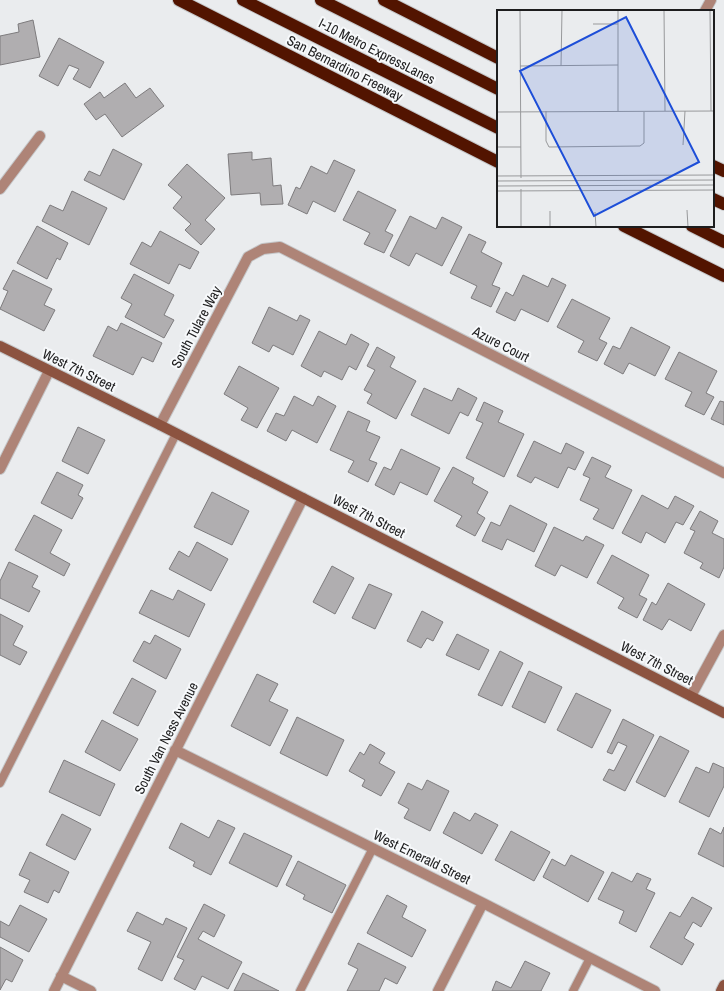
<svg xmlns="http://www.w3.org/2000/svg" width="724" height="991" font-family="'Archivo Narrow',sans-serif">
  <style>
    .building { fill: #b0aeb0; stroke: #7d7b7d }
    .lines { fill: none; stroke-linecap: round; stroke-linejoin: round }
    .lane-casing { stroke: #c5c7c9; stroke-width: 10 }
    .street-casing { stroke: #c5c7c9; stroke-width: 12 }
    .secondary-casing { stroke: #c5c7c9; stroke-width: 12 }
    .highway-casing { stroke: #c5c7c9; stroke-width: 14 }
    .lane { stroke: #ae8477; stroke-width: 8 }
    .street { stroke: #ae8477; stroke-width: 10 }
    .secondary { stroke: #8c5340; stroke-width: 10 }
    .highway { stroke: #521400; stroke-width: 12 }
    .labels { text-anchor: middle; stroke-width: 4; stroke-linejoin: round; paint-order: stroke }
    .street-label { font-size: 14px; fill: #1d1d1e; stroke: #f7f9fb }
    .inset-road { fill: none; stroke: #98999b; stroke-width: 1 }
    .view { fill: #1d4ed8; fill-opacity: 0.15; stroke: #1d4ed8; stroke-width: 2 }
    .inset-edge { fill: none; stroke: #1d1d1e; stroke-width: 2 }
  </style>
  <rect width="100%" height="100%" fill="#eaecee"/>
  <!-- building -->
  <path class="building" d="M 33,20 L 40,57 L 0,65 L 0,36 L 19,32 L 18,24 Z
    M 59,38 L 104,62 L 90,88 L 73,79 L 79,69 L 69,65 L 58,86 L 39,76 Z
    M 125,83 L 136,98 L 150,88 L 164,106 L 122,137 L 105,114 L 96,120 L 84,104 L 100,92 L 104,98 Z
    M 113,149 L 142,164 L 124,200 L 84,180 L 89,171 L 100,176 Z
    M 252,152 L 252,160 L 271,158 L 273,186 L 281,185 L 283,204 L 261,205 L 260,193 L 231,195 L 228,154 Z
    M 334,160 L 355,170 L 335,212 L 313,201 L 307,214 L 288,205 L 296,187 L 300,189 L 311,166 L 327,174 Z
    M 187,164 L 225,198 L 205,220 L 215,229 L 201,245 L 185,230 L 191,224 L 173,208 L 182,197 L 168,185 Z
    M 72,191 L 107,208 L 89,245 L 42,221 L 50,205 L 63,211 Z
    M 358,191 L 396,210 L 385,231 L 393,235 L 384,253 L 364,244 L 370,233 L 343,220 Z
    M 410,216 L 436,229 L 442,217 L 462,227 L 442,266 L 416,253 L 409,266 L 390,256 Z
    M 37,226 L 68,243 L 60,260 L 57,258 L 47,279 L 17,263 Z
    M 160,231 L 199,252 L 190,269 L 179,264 L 169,284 L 130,264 L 142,242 L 151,247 Z
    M 469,234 L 486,242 L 481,252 L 502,263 L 492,285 L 500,288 L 491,307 L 471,298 L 477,286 L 450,273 Z
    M 13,270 L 52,289 L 44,305 L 55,310 L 44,331 L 0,309 L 8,291 L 3,289 Z
    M 134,274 L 174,295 L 164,315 L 174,320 L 164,338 L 125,317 L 132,304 L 121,298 Z
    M 523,275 L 548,287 L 552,278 L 566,285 L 548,322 L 521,309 L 515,321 L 496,312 L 506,292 L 513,296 Z
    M 572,299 L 610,318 L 599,339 L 607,343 L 597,361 L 578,352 L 584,341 L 557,327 Z
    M 269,307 L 297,321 L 300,315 L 310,320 L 293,355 L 273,345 L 269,352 L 252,343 Z
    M 121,323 L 162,343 L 153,362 L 142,357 L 133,375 L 93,356 L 108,326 L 117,331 Z
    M 631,327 L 670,347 L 655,376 L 629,363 L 623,374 L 604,364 L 613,346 L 620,349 Z
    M 319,331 L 346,345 L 351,334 L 369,344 L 356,370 L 349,366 L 342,380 L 324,371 L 321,377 L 301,366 Z
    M 377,347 L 395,357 L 390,367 L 416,381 L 396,419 L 367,403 L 372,394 L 364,390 L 375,370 L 367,366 Z
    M 679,352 L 717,371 L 706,393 L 714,397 L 704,415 L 685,406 L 692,392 L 665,379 Z
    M 239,366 L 279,388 L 257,428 L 241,420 L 248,408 L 224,394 Z
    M 424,388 L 452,401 L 458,388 L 477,398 L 468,416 L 460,412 L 449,434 L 411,415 Z
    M 294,396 L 313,406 L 318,396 L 336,406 L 317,443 L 292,430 L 286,441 L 267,431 L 276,413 L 284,416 Z
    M 720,401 L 724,402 L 724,425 L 711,419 Z
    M 484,402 L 503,411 L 498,422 L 524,434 L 504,477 L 466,458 L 483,423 L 476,420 Z
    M 348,411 L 370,421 L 366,431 L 380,437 L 369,460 L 377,463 L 368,482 L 348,472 L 354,461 L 330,450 Z
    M 78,427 L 105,440 L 88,474 L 62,461 Z
    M 534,441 L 561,454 L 566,443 L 584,452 L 575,470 L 568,467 L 558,488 L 535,477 L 531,483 L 517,476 Z
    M 401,449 L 440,468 L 427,495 L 400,482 L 394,495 L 375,485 L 384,467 L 391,470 Z
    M 592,457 L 611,466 L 605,477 L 632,490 L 613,529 L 593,519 L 599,509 L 580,500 L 590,478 L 583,475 Z
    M 453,467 L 474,478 L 472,483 L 488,492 L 477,513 L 485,518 L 475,536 L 456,526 L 462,516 L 434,501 Z
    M 57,472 L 83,485 L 78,495 L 83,498 L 72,519 L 41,503 Z
    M 212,492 L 249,511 L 232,545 L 194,527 Z
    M 642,495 L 668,509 L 675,496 L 694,506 L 683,525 L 676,522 L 665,543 L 646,532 L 641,543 L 622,533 Z
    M 510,505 L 547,524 L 534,552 L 507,539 L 502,550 L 482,541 L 491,522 L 500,526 Z
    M 700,511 L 718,521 L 712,533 L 724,539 L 724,567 L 719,578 L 700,568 L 703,563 L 684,553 L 695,531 L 690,529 Z
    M 34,515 L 62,530 L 50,553 L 70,564 L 64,576 L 15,550 Z
    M 554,527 L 583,541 L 586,536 L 604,545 L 587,578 L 561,565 L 555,576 L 535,566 Z
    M 197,542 L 228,559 L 211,591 L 169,569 L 179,551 L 189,557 Z
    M 612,555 L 649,575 L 639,595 L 647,599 L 637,618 L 618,608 L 624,598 L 597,583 Z
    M 9,562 L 38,576 L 32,587 L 40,591 L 29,612 L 0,598 L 0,581 Z
    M 332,566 L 354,578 L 335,614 L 313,602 Z
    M 668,583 L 705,604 L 691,631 L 669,619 L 662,630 L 643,620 L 652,602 L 656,605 Z
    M 369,584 L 392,594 L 375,629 L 352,618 Z
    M 151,590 L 173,600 L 178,590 L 205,604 L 189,637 L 139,613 Z
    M 422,611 L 443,622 L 433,641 L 427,638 L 421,648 L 407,641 Z
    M 0,614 L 23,626 L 13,645 L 27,652 L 20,665 L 0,655 Z
    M 457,634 L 489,650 L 479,670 L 446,655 Z
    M 155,635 L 181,649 L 166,679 L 133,661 L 144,641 L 150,644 Z
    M 500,651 L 523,663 L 502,706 L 478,695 Z
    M 529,671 L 562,687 L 545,723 L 512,707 Z
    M 257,674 L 278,684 L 269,701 L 288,710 L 270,746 L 231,726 Z
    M 132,678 L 156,691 L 138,726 L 113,713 Z
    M 576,693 L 611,710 L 592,748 L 557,730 Z
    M 297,717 L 344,740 L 327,776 L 280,753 Z
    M 623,719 L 654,735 L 625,791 L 603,780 L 609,769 L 614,771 L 627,746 L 618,742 L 612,754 L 607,752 Z
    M 102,720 L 138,739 L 120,771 L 85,752 Z
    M 660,736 L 689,751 L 665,797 L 636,782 Z
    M 370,744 L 385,753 L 379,763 L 395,772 L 381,796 L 362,786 L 365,780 L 349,771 L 360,752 L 364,755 Z
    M 64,760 L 115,784 L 100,816 L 49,792 Z
    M 713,763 L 724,768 L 724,786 L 709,817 L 679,802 L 696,767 L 709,773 Z
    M 427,780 L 449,791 L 430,831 L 404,818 L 409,809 L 398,803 L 408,783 L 422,790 Z
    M 454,812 L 470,821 L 475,813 L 498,825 L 482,854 L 443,833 Z
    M 62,814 L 91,829 L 75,860 L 46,845 Z
    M 218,820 L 235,828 L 211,875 L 193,866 L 195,862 L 169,848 L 181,823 L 209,838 Z
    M 724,827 L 724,867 L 698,854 L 710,828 L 721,834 Z
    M 511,831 L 550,852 L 534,881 L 495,860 Z
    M 244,833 L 292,856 L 277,887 L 229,863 Z
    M 30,852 L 69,872 L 59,893 L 54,890 L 48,903 L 24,892 L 30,880 L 19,875 Z
    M 571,855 L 604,872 L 588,902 L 543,877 L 552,859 L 565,866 Z
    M 298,861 L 346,885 L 332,913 L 303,899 L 305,895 L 286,885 Z
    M 612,872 L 632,882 L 637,873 L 651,879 L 646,889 L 655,893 L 636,932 L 619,923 L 624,911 L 598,899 Z
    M 387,895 L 407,906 L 402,917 L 426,930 L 412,957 L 367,933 Z
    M 692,897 L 712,908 L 701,927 L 693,922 L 684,938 L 694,944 L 682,965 L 650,947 L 670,912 L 680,917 Z
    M 204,904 L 225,915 L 214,937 L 203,931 L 198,939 L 242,962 L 228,989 L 202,976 L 195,990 L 174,979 L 184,960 L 177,957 Z
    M 20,905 L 47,919 L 29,952 L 0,937 L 0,921 L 9,926 Z
    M 137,912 L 163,925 L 166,918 L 187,928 L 162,981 L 138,969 L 151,942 L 127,931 Z
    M 358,943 L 406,967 L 397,984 L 385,978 L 379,991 L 347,991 L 358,969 L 348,964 Z
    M 0,947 L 23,960 L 12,982 L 6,979 L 0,990 Z
    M 525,961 L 550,973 L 541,991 L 492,991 L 496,981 L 511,988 Z
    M 243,973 L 279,991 L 234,991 Z"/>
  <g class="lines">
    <!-- lane casing -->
    <g class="lane-casing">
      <path id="lane" d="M 0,783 L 176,434
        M 300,991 L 373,848
        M 573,991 L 590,958"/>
    </g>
    <!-- street casing -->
    <g class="street-casing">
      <path id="street" d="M 705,11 L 711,0
        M 0,189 L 40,136
        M 160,425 L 248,257 L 263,249 L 280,247 L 724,473
        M 0,469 L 49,371
        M 691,696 L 724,635
        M 175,750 L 483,903 L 655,991
        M 61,976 L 91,991
        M 54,991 L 303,498
        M 438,991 L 483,903"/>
    </g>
    <!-- secondary casing -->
    <g class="secondary-casing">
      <path id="secondary" d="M 0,346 L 160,425 L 724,713
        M 721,991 L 724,985"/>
    </g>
    <!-- highway casing -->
    <g class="highway-casing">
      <path id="highway" d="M 179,0 L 498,162
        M 243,0 L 498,128
        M 321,0 L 498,89
        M 384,0 L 498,58
        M 713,166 L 724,171
        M 713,199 L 724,204
        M 624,226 L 724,276
        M 692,226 L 724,242"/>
    </g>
    <!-- lane -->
    <use href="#lane" class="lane"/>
    <!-- street -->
    <use href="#street" class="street"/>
    <!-- secondary -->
    <use href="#secondary" class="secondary"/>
    <!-- highway -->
    <use href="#highway" class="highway"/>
  </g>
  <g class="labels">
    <!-- street labels -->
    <g class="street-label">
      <text transform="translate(377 51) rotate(27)" y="5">I-10 Metro ExpressLanes</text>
      <text transform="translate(345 68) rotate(27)" y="5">San Bernardino Freeway</text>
      <text transform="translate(196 327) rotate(-62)" y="5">South Tulare Way</text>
      <text transform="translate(501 344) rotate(27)" y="5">Azure Court</text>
      <text transform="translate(79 370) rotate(26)" y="5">West 7th Street</text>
      <text transform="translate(369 516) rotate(27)" y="5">West 7th Street</text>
      <text transform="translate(657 663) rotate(27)" y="5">West 7th Street</text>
      <text transform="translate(166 738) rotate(-63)" y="5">South Van Ness Avenue</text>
      <text transform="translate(422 857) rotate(26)" y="5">West Emerald Street</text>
    </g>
  </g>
  <!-- overview -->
  <g transform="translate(497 10)">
    <rect width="217" height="217" fill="#eaecee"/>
    <path class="inset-road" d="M 23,0 L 24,168M 121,0 L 121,101M 167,0 L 168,101M 213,0 L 214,101M 96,14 L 121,14M 23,56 L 121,55M 64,56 L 65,0M 49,101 L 49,131 L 52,137 L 143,136 L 147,133 L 147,102M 0,102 L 217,101M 186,135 L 188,101M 0,137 L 24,137M 0,166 L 217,165M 0,171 L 217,170M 0,176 L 217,175M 24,179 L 24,217M 0,181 L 217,180M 190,200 L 191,217M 98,202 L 99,217M 53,217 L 53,201"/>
    <path class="view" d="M 129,7 L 202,152 L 97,206 L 23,61 Z"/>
    <rect width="217" height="217" class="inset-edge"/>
  </g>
</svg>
